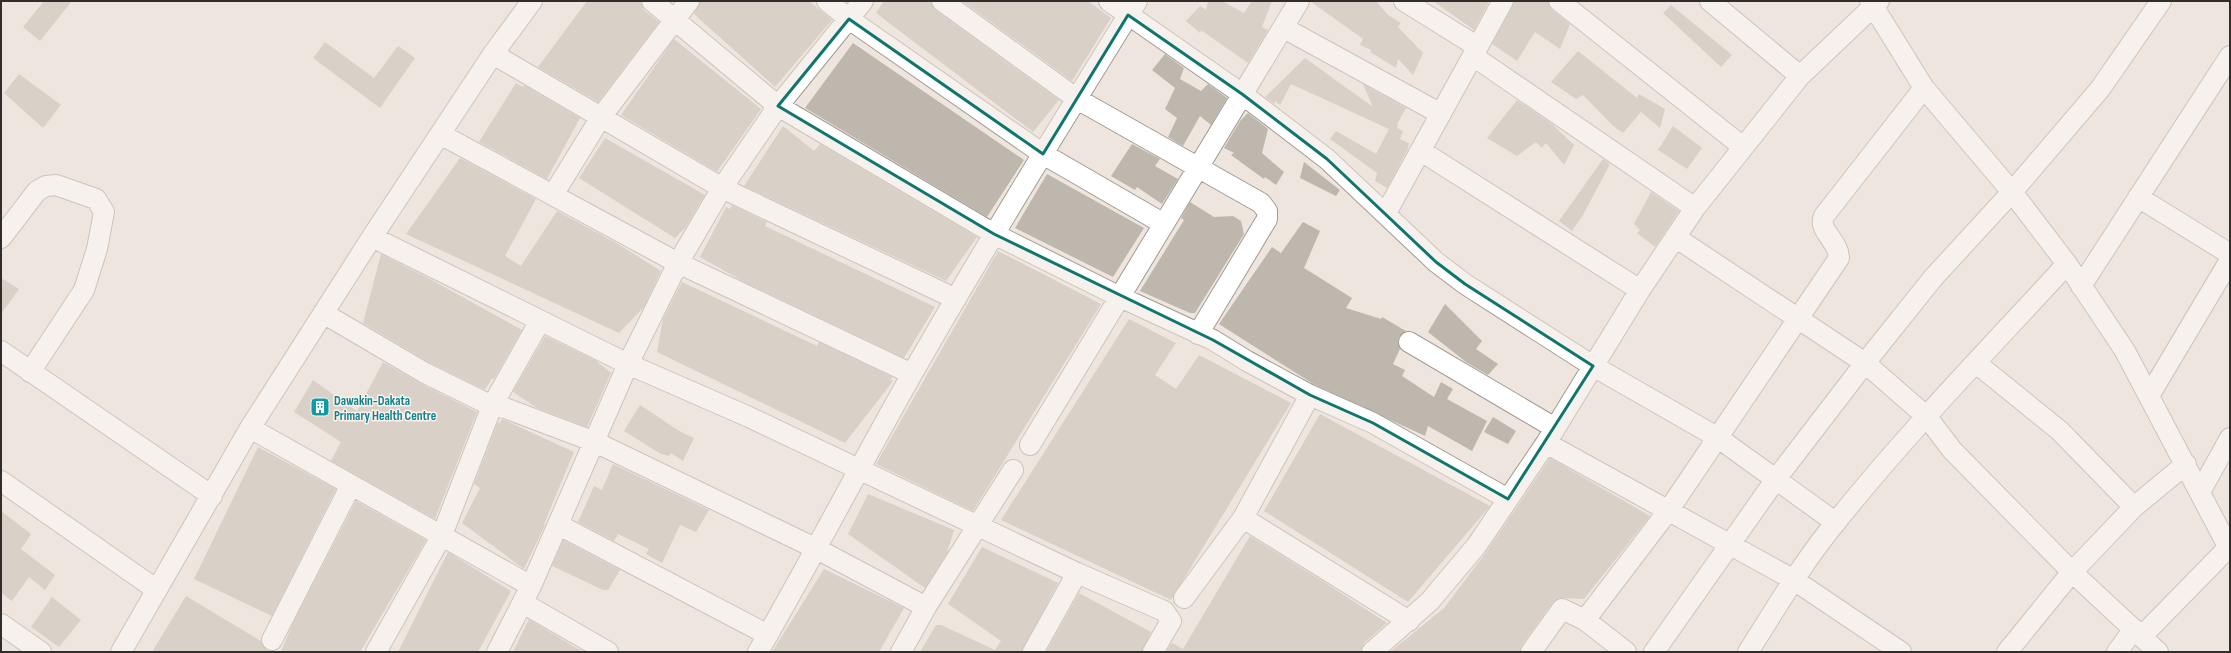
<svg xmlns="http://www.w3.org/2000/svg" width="2231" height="653" font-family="'Sofia Sans Condensed',sans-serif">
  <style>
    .building { fill: #beb7ae }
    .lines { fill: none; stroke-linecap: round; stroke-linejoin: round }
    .minor-casing { stroke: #a39a93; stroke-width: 22 }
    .minor { stroke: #fff; stroke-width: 20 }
    .marked { fill: none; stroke: #0f766e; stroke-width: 3; stroke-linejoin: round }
    .labels { text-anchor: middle; stroke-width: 3; stroke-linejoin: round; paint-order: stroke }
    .culture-label { font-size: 13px; font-weight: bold; fill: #0d838f; stroke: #fcf2eb; text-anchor: start }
  </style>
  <rect width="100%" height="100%" fill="#eee5de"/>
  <!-- building -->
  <path class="building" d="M 44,1 L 72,1 L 40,41 L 23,27 Z
    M 587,1 L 641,1 L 644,10 L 659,22 L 598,102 L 538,67 Z
    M 700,1 L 809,1 L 832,20 L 775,87 L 694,14 Z
    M 884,1 L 931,1 L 935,10 L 1059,100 L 1033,132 L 876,13 Z
    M 962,1 L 1088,1 L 1111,18 L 1072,81 Z
    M 1208,1 L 1222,1 L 1244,13 L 1252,1 L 1272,1 L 1262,27 L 1268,30 L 1248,63 L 1201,30 L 1200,33 L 1186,21 L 1200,6 L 1206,10 Z
    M 1310,1 L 1376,1 L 1388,15 L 1401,23 L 1398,27 L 1423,53 L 1413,75 L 1398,59 L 1396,68 L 1370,52 L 1371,50 L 1360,45 L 1363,39 Z
    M 1433,1 L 1489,1 L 1489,2 L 1474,30 Z
    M 1515,1 L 1548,1 L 1552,10 L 1570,24 L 1560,49 L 1535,32 L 1517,61 L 1492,44 Z
    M 1671,5 L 1732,55 L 1721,67 L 1663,13 Z
    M 674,39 L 761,109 L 717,172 L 621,115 Z
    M 325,42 L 374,78 L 398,46 L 415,58 L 380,108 L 313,58 Z
    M 853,43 L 1024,160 L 987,217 L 805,108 Z
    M 1578,51 L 1637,98 L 1639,94 L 1665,109 L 1660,128 L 1641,112 L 1623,133 L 1612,125 L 1583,95 L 1576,99 L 1551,82 Z
    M 1165,54 L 1184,68 L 1180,79 L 1201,91 L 1208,84 L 1227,98 L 1211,125 L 1200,116 L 1183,146 L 1168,137 L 1177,118 L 1165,109 L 1175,88 L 1152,70 Z
    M 1305,58 L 1373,107 L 1363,84 L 1406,108 L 1397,124 L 1398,125 L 1397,128 L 1403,131 L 1400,139 L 1409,143 L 1408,149 L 1387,188 L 1375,181 L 1377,173 L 1330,139 L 1336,131 L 1376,154 L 1389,129 L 1291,84 L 1280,105 L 1275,101 L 1275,104 L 1265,97 Z
    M 19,74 L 61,105 L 43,128 L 4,93 Z
    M 516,83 L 523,87 L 524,85 L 580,118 L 547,179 L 479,142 Z
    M 1517,100 L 1552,124 L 1574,145 L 1564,165 L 1546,143 L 1542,148 L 1536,142 L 1517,156 L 1487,138 Z
    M 1248,113 L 1268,129 L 1262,153 L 1284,172 L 1276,185 L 1265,177 L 1264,179 L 1231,155 L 1234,153 L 1224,148 L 1240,121 Z
    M 783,126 L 814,151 L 820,144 L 977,237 L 946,281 L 744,186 Z
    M 1673,126 L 1702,148 L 1687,169 L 1658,150 Z
    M 605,138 L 705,195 L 685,228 L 675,238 L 579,178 Z
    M 1132,144 L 1160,159 L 1155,166 L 1178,179 L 1162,204 L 1137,187 L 1135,190 L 1111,176 Z
    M 460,158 L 536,199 L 505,256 L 521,266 L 557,211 L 618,244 L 661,271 L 644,307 L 619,333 L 406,234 Z
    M 1603,159 L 1610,164 L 1583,215 L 1572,231 L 1559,221 Z
    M 1304,162 L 1340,190 L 1336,196 L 1300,178 Z
    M 1047,174 L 1144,228 L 1113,277 L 1015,228 Z
    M 1651,192 L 1679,211 L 1655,247 L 1637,233 L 1640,230 L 1634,224 Z
    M 1190,202 L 1214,217 L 1233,216 L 1241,221 L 1244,234 L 1195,313 L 1190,313 L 1140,291 L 1184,220 L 1181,218 Z
    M 732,205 L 767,222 L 765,226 L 935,307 L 904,358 L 746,283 L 700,257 L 726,207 L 730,209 Z
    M 1303,222 L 1320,231 L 1304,268 L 1352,298 L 1346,308 L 1381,319 L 1382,317 L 1406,331 L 1399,337 L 1398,342 L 1400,349 L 1393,364 L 1405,370 L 1402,376 L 1434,397 L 1441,382 L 1453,389 L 1447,399 L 1487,421 L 1472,451 L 1428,426 L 1425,436 L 1315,385 L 1219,324 L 1272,247 L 1281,253 Z
    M 998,251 L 1101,304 L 973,511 L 876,464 Z
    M 381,254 L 428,278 L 522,330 L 494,379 L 492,378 L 485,390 L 430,363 L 363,323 Z
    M 1,278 L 19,289 L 1,314 Z
    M 682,282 L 817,346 L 819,342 L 892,377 L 891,380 L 893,381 L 845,443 L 657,352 L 663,319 Z
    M 1445,304 L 1482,341 L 1476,349 L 1498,364 L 1488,375 L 1466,362 L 1428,332 Z
    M 1129,319 L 1176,343 L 1155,375 L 1176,389 L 1199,355 L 1291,403 L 1171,600 L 1001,520 Z
    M 545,336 L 595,360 L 611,373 L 587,427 L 537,408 L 513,392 Z
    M 383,362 L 420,383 L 477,412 L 435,519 L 331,461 L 341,442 L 294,412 L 313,380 L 357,411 Z
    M 640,405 L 679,431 L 694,438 L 683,461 L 671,453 L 669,456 L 661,454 L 624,431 Z
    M 1320,414 L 1490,506 L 1408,602 L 1264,511 Z
    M 1493,417 L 1516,431 L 1508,444 L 1484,432 Z
    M 502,419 L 574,452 L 544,524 L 545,525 L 524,569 L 462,523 L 480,488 L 474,484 L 498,422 L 500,423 Z
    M 258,447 L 336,489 L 272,616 L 194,579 Z
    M 1550,458 L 1650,516 L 1584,599 L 1561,598 L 1553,602 L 1522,645 L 1520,652 L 1390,652 L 1444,608 L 1487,551 Z
    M 613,464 L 709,510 L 696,532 L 680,525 L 662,563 L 646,554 L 649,549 L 618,534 L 614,541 L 578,522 L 594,486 L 602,490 Z
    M 868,494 L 954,530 L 947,553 L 925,588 L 848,534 Z
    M 356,501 L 426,540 L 360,652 L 281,652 L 292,625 Z
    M 1,511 L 31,534 L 21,549 L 55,575 L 45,590 L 29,577 L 12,601 L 1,593 Z
    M 1250,536 L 1324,582 L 1387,623 L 1364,643 L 1361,652 L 1166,652 L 1172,643 L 1183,649 Z
    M 563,540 L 620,570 L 608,590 L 603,590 L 552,566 Z
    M 982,547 L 1058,583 L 1022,652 L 920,652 L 936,625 L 941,625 L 995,650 L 1001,641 L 948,604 Z
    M 448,552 L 511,591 L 478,652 L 398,652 Z
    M 824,569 L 904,608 L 879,652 L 772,652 Z
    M 1079,593 L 1151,632 L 1142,652 L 1046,652 Z
    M 186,596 L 261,641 L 266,650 L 278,652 L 152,652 Z
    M 52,597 L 81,620 L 59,647 L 31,627 Z
    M 529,619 L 545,629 L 583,652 L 513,652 Z"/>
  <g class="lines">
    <!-- minor casing -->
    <g class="minor-casing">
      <path id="minor" d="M 652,1 L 778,106 L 994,234 L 1120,297 L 1213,340 L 1247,361 L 1310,395 L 1373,423 L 1508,499
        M 827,1 L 849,19 L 1043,154 L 1164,224
        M 942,1 L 1077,99 L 1261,203 L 1267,211 L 1267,219 L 1198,334
        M 1109,1 L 1242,94 L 1327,159 L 1436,262 L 1465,284 L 1593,366 L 1717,437 L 1835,522
        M 1404,1 L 1478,47
        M 1559,1 L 1743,147
        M 1710,1 L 1800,76
        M 1870,1 L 1924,88 L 2012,192 L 2067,264 L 2125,351 L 2230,550
        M 1284,28 L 1441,114
        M 493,54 L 722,188 L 956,299
        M 1473,56 L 1695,208
        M 440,134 L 678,263 L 912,374
        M 1421,151 L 1640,290
        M 553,195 L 601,117 L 689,1
        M 2138,197 L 2230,254
        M 1386,213 L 1503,1
        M 372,237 L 628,364 L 749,417 L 1077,573 L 1164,611 L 1171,621 L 1153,652
        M 1675,237 L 1865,363 L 1927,417 L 1952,450 L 2072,572 L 2158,652
        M 1,238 L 37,191 L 46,186 L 56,185 L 96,199 L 104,212 L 97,249 L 84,290 L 30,372
        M 2081,286 L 2230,56
        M 323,313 L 425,373 L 492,406 L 505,408 L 595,442 L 817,549 L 926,607
        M 1409,342 L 1555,428
        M 1,351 L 212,496
        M 1976,363 L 2060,431 L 2134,507
        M 2149,396 L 2230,260
        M 250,428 L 531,586
        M 1546,443 L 1794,580 L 1901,652
        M 1030,445 L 1299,1
        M 1,481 L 157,590
        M 2200,492 L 2230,438
        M 1243,518 L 1409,621
        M 559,525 L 768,635
        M 1184,598 L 1243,518 L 1310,395
        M 523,603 L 608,652
        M 1585,620 L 1668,511 L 1839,258 C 1839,241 1817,230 1824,216 L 1924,88
        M 1,624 L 41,652
        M 2142,636 L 2229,547
        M 272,640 L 351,485
        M 121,652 L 250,428 L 372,237 L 493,54 L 532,1
        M 376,652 L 442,535 L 492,406 L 540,321
        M 497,652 L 531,586 L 628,364 L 678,263 L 722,188 L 778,106 L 863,1
        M 758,652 C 811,560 860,466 912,374 C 984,248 1061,124 1137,1
        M 901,652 L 926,607 L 1013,470
        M 1033,652 L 1077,573
        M 1372,652 L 1430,601 L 1477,545 L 1546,443 L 1640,290 L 1695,208 L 1800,76 L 1879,1
        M 1531,652 L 1562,609 L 1585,620 L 1626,652
        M 1654,652 L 1776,479 L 1865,363 L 1933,278 L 2012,192 L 2100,89 L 2161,1
        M 1748,652 C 1776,608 1803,562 1836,522 C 1908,432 1989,349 2067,264
        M 2007,652 L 2072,572 L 2134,507 L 2186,464
        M 2117,652 L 2134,629"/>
    </g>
    <!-- minor -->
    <use href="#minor" class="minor"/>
  </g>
  <!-- marked area -->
  <path d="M0 0H2231V653H0ZM 1128,15 L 1242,94 L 1327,159 L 1436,262 L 1465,284 L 1593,366 L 1508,499 L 1373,423 L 1310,395 L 1213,340 L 994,234 L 778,106 L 849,19 L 1043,154 Z" fill="#eee5de" fill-opacity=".55" fill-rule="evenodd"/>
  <path class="marked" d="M 1128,15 L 1242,94 L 1327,159 L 1436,262 L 1465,284 L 1593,366 L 1508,499 L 1373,423 L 1310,395 L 1213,340 L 994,234 L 778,106 L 849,19 L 1043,154 Z"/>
  <!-- icons -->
  <defs>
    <g id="building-square" transform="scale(1)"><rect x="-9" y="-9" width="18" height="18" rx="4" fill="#0f9aa8" stroke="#fcf2eb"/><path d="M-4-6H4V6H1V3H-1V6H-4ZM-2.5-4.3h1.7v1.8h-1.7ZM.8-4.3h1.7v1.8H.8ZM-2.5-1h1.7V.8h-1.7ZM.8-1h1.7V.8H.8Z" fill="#fff"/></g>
  </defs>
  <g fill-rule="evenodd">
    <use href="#building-square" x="320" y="407"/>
  </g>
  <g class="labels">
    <!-- culture labels -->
    <g class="culture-label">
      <text x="334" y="405">Dawakin-Dakata<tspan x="334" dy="15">Primary Health Centre</tspan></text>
    </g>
  </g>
  <!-- border -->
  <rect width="2231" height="653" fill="none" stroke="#302d2a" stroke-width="4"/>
</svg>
